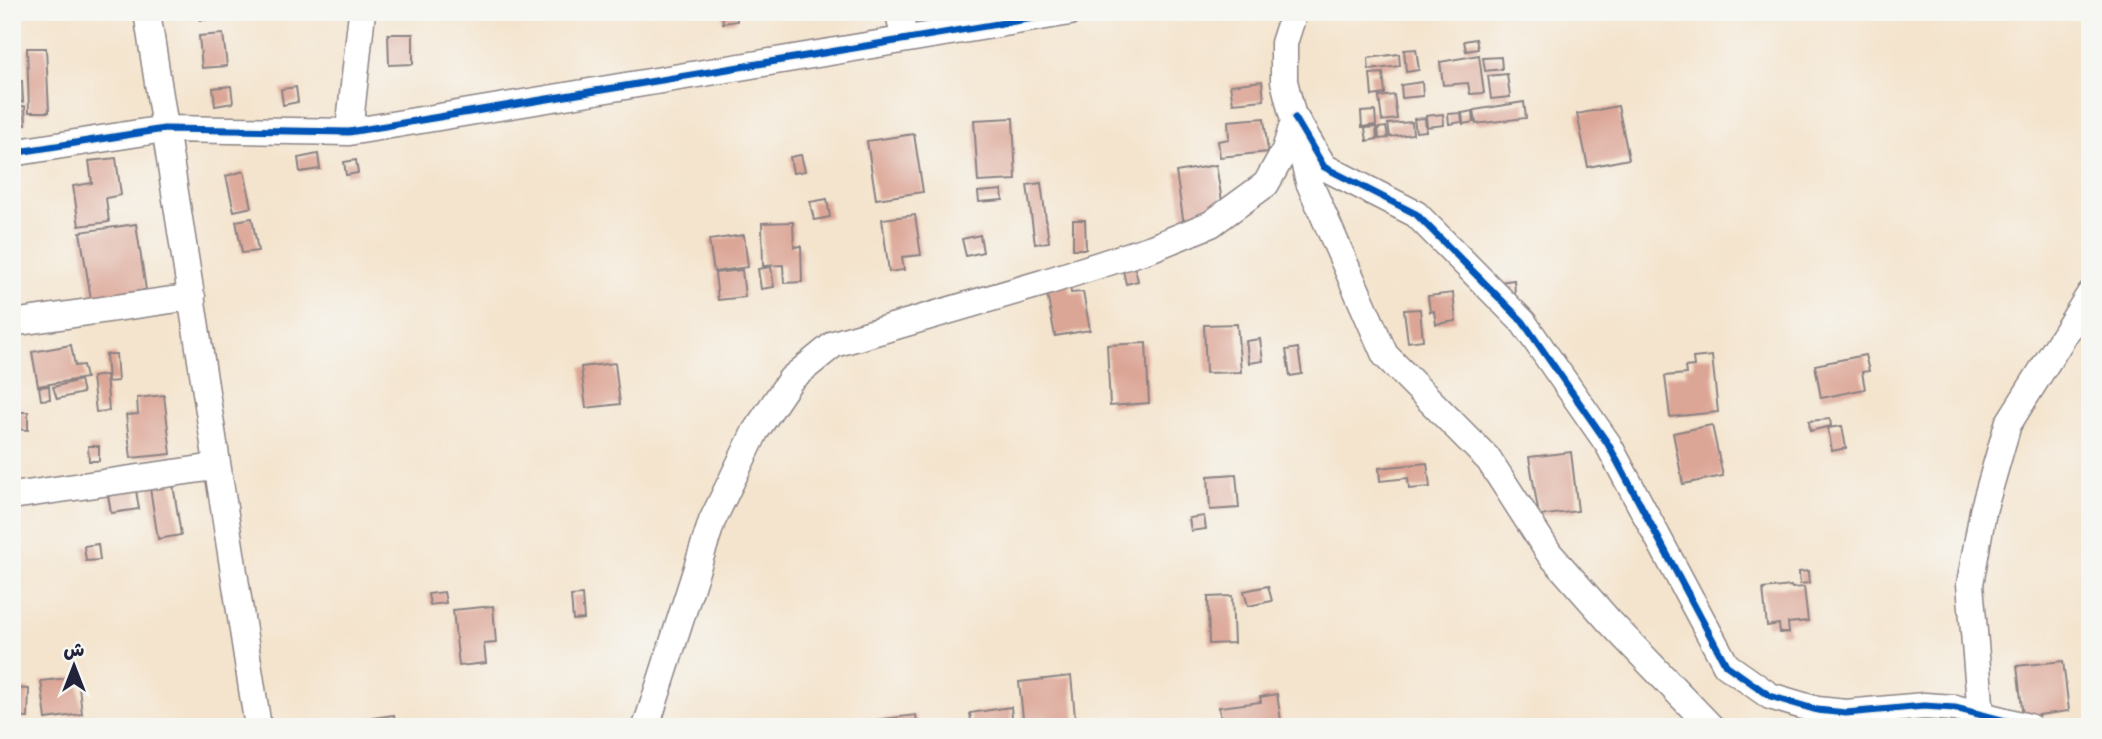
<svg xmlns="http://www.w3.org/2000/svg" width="2102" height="739" font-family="Pangolin,'Playpen Sans Arabic',sans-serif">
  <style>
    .building { fill: #dca696 }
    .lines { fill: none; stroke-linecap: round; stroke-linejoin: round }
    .minor-casing { stroke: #8b8384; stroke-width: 29 }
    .minor { stroke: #fff; stroke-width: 26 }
    .cycleway-casing { stroke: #f6f6f2; stroke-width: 11 }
    .cycleway { stroke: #0057b8; stroke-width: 7 }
  </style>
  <rect width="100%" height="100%" fill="#f6f6f2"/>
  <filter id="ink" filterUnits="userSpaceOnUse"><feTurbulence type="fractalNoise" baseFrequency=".0143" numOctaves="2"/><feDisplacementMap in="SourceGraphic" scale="14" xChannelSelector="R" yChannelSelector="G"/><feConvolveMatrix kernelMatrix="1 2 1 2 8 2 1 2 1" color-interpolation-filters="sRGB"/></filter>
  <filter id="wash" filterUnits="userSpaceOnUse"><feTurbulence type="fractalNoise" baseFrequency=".00686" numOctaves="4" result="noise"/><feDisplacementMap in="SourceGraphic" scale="28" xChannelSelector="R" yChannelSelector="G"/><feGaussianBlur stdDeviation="1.57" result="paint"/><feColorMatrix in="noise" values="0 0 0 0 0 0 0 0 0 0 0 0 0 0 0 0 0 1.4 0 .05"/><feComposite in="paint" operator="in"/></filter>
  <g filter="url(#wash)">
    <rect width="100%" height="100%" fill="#f4e4cd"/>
    <g id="blocks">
      <!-- building -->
      <path class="building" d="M 199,12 L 217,12 L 218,18 L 200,20 Z
        M 722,12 L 736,12 L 737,21 L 723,23 Z
        M 12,31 L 18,58 L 12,59 Z
        M 223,34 L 227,66 L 202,68 L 199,36 Z
        M 388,34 L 413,34 L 413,64 L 389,65 Z
        M 1476,39 L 1478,49 L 1466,51 L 1464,41 Z
        M 27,48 L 46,48 L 49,112 L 29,112 Z
        M 1416,49 L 1419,70 L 1406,72 L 1404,50 Z
        M 1399,54 L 1400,66 L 1369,70 L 1368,58 Z
        M 1479,55 L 1484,93 L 1470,94 L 1468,83 L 1443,85 L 1440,62 Z
        M 1501,57 L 1502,69 L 1485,71 L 1483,58 Z
        M 1383,73 L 1385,94 L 1372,96 L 1370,74 Z
        M 1507,74 L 1510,97 L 1491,99 L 1488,76 Z
        M 12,81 L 22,81 L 23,102 L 13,103 Z
        M 1262,81 L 1264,100 L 1233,103 L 1230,85 Z
        M 1422,82 L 1423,96 L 1402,98 L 1401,85 Z
        M 231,86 L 233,103 L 215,106 L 213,88 Z
        M 296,87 L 298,102 L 283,105 L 281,89 Z
        M 1394,95 L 1397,119 L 1382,121 L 1379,97 Z
        M 1524,102 L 1526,118 L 1476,124 L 1474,110 Z
        M 25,106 L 26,124 L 15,124 L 14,107 Z
        M 1618,106 L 1629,159 L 1588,167 L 1577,114 Z
        M 1375,111 L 1376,125 L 1362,127 L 1361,112 Z
        M 1473,111 L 1474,122 L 1463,124 L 1462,113 Z
        M 1461,113 L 1462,122 L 1449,124 L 1448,114 Z
        M 1443,114 L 1444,125 L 1427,127 L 1426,116 Z
        M 1013,118 L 1016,180 L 978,182 L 974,120 Z
        M 1264,118 L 1268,152 L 1220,157 L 1218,141 L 1229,139 L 1228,121 Z
        M 1425,118 L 1426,131 L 1416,132 L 1414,119 Z
        M 1412,122 L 1413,134 L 1390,137 L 1388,124 Z
        M 1376,127 L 1377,139 L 1367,141 L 1365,128 Z
        M 1386,127 L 1388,138 L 1379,139 L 1378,128 Z
        M 914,134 L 923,192 L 876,199 L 867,141 Z
        M 318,154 L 320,169 L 300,172 L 298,158 Z
        M 801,155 L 805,171 L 793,173 L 790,157 Z
        M 116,158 L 121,195 L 106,198 L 109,222 L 79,226 L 73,186 L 92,183 L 89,161 Z
        M 356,160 L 358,173 L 346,175 L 344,162 Z
        M 1216,165 L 1225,219 L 1184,225 L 1176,172 Z
        M 244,171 L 252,207 L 234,211 L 226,176 Z
        M 1041,183 L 1049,242 L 1035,244 L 1027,185 Z
        M 1002,190 L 1003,200 L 979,202 L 978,192 Z
        M 827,199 L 830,217 L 814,220 L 810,202 Z
        M 915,215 L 921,255 L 902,257 L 904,270 L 889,272 L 882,219 Z
        M 252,218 L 258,251 L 242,253 L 236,221 Z
        M 1073,220 L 1085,220 L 1086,249 L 1073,249 Z
        M 793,222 L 794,247 L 801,246 L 802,282 L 784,283 L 783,265 L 763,266 L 762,223 Z
        M 136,224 L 146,290 L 91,299 L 80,232 Z
        M 744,235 L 748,267 L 714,272 L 709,240 Z
        M 980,235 L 983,252 L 966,256 L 962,239 Z
        M 1134,264 L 1138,281 L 1126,284 L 1122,266 Z
        M 771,267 L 774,287 L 761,289 L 758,269 Z
        M 742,270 L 745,297 L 718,300 L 715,273 Z
        M 1068,274 L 1071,293 L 1083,292 L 1090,330 L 1055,336 L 1044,278 Z
        M 1514,280 L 1515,293 L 1500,295 L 1499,282 Z
        M 1453,293 L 1456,321 L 1436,324 L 1434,311 L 1430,312 L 1428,296 Z
        M 1420,309 L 1423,340 L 1408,342 L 1404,310 Z
        M 1237,324 L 1241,372 L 1206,373 L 1204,325 Z
        M 1260,339 L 1263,361 L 1249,363 L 1246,341 Z
        M 1146,343 L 1149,403 L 1110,406 L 1107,345 Z
        M 71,345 L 75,366 L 83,365 L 86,378 L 38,386 L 32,352 Z
        M 1298,348 L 1302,374 L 1290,376 L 1286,350 Z
        M 106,354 L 116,354 L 118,381 L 108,382 Z
        M 1865,355 L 1869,371 L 1862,372 L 1865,389 L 1821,398 L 1815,365 Z
        M 1712,356 L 1718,412 L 1670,417 L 1665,376 L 1686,374 L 1685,367 L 1694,366 L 1693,358 Z
        M 615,363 L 620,404 L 586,408 L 581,367 Z
        M 106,375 L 109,411 L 96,412 L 92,377 Z
        M 80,380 L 83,393 L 57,399 L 53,387 Z
        M 49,386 L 50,399 L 41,400 L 39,387 Z
        M 164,395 L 171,454 L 131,458 L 126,415 L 138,414 L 137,398 Z
        M 15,412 L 28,412 L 28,430 L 14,429 Z
        M 1830,419 L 1831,426 L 1810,431 L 1809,421 Z
        M 1712,425 L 1723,476 L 1683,484 L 1673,433 Z
        M 1842,426 L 1846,448 L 1832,451 L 1828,428 Z
        M 88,446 L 99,446 L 99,461 L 89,461 Z
        M 1571,452 L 1578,511 L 1539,516 L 1529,457 Z
        M 1427,463 L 1430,487 L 1409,489 L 1408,478 L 1380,481 L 1379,468 Z
        M 1236,474 L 1239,508 L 1210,510 L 1208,476 Z
        M 172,478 L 181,535 L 158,539 L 149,482 Z
        M 135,484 L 139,509 L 111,513 L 107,489 Z
        M 1204,516 L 1206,529 L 1191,531 L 1189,518 Z
        M 98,544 L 100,560 L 86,561 L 84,546 Z
        M 1808,571 L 1809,583 L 1800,584 L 1799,572 Z
        M 1268,586 L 1272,601 L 1248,606 L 1244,591 Z
        M 1791,586 L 1792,588 L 1804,587 L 1808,621 L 1788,623 L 1789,633 L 1780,633 L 1779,624 L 1767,626 L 1763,589 Z
        M 444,592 L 446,603 L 430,605 L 428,594 Z
        M 582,595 L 584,619 L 573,620 L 571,596 Z
        M 1232,596 L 1234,643 L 1209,644 L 1208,597 Z
        M 493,606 L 496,643 L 484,644 L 486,663 L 459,666 L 453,610 Z
        M 2063,661 L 2069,711 L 2023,717 L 2017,666 Z
        M 1071,676 L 1076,727 L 1024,727 L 1019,682 Z
        M 78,677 L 82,714 L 46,719 L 41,681 Z
        M 12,688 L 29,689 L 28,718 L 12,717 Z
        M 1277,694 L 1282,727 L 1222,727 L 1219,707 L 1261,702 L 1260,697 Z
        M 1011,707 L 1013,727 L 972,727 L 970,713 Z
        M 394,715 L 395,727 L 359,727 L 358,720 Z
        M 916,715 L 918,727 L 876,727 L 875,720 Z"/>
    </g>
  </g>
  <g filter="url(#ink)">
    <use href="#blocks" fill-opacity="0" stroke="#8b8384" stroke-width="2"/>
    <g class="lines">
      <!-- minor casing -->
      <g class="minor-casing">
        <path id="minor" d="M 147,12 L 258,727
          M 899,12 L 904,39
          M 1294,12 L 1284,43 L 1284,81 L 1309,182 L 1385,355 L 1489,460 L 1549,553 L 1609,621 L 1711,727
          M 1295,118 L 1324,167 L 1416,214 L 1523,322 L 1608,444 L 1726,665 L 1770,696 L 1817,710 L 1846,713 L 1924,706 L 1955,708 L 2029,727
          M 349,132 L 362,12
          M 12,153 L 164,129 L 349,132 L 1070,12
          M 12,323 L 192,297
          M 12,496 L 215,467
          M 646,727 L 712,521 L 755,432 L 791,379 L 834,344 L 1043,283 L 1152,248 L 1211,224 L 1266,184 L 1285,150 L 1295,118
          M 1982,727 L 1970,584 L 1983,511 L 2008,424 L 2090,294"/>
      </g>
      <!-- minor -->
      <use href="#minor" class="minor"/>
      <!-- cycleway casing -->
      <g class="cycleway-casing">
        <path id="cycleway" d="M 1295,118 L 1324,167 L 1416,214 L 1523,322 L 1608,444 L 1726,665 L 1770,696 L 1817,710 L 1846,713 L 1924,706 L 1955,708 L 2029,727
          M 12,153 L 164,129 L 349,132 L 1070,12"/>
      </g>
      <!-- cycleway -->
      <use href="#cycleway" class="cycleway"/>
    </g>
  </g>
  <!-- margin -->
  <rect width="2102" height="739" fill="none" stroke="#f6f6f2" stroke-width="42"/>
  <!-- north arrow -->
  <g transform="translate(74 666)" stroke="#f6f6f2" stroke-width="5" paint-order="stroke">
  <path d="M0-5L12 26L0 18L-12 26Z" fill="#22223b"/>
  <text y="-10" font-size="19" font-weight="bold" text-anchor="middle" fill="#22223b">ش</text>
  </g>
</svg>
